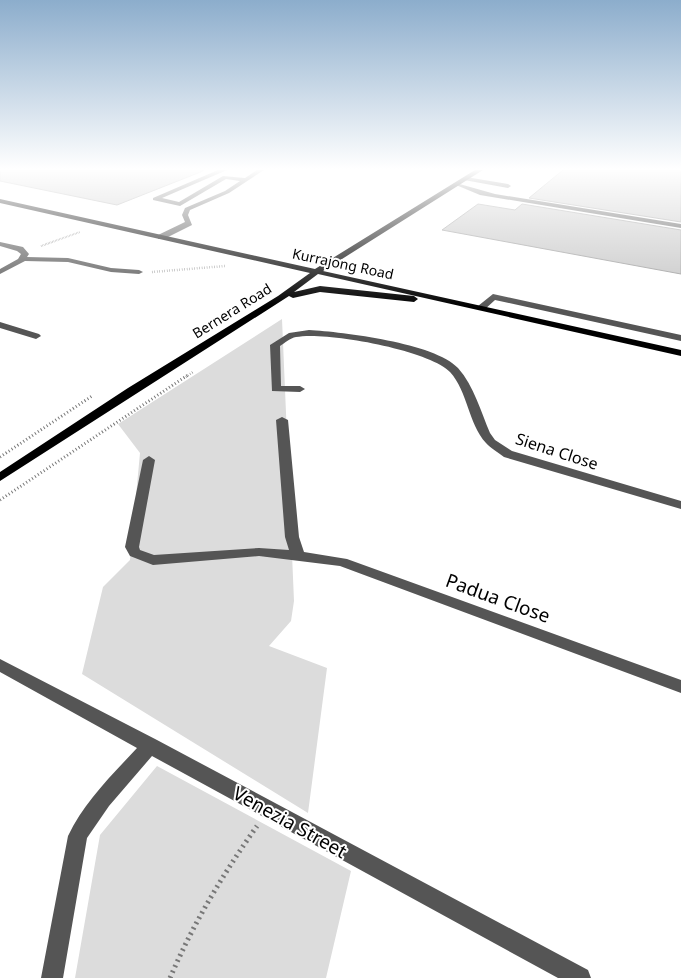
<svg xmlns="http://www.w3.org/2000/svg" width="681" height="978" font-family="'Noto Sans',sans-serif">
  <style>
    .green { fill: #dcdcdc }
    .building { fill: #c4c4c4; stroke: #999 }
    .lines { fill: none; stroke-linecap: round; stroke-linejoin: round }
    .path-far3 { stroke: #777; stroke-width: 2; stroke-dasharray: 0.5 1; stroke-linecap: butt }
    .path-far2 { stroke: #777; stroke-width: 2.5; stroke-dasharray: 0.5 2; stroke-linecap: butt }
    .path-far1 { stroke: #777; stroke-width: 3; stroke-dasharray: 1 2.5; stroke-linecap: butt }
    .path { stroke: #777; stroke-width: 5; stroke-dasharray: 2 4; stroke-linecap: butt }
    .minor { fill: #555; fill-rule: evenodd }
    .major { fill: #000; fill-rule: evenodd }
    .labels { text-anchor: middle; stroke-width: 4; stroke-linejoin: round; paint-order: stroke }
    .far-street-label { font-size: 14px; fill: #000; stroke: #fff }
    .street-label { font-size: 16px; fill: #000; stroke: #fff }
    .near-street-label { font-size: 19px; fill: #000; stroke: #fff }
  </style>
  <rect width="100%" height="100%" fill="#fff"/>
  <!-- green -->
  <path class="green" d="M 282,319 L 294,601 L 291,621 L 269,646 L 327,668 L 308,813 L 82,674 L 103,587 L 130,560 L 140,453 L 118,424 Z
    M 157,766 L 351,871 L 326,978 L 75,978 L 100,835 Z"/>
  <!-- building -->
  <path class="building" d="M 0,170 L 203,170 L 203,171 L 117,205 L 0,181 Z
    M 563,170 L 681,170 L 681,222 L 529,198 Z
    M 478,204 L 515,210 L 522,204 L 681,230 L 681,274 L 442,230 Z"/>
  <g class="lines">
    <!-- path-far3 -->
    <path class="path-far3" d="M 41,246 L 80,232"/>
    <!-- path-far2 -->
    <path class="path-far2" d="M 152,272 L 225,266
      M 186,377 L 193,372"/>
    <!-- path-far1 -->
    <path class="path-far1" d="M 0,457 L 92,396
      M 0,500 L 188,375"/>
    <!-- path -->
    <path class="path" d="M 170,978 C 193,924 223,874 257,826"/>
    <!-- minor -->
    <path class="minor" d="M 218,170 L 227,170 L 162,198 L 179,202 L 223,176 L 245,178 L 257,170 L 264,170 L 229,193 L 190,210 L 188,215 L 192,225 L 164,239 L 158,239 L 158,235 L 185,222 L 182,215 L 185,208 L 225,191 L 240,181 L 226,179 L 180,206 L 153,200 L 153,198 Z
      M 466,177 L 508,184 L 511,186 L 508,188 L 464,180 L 463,179 Z
      M 456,183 L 495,194 L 681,224 L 681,228 L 480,195 L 456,185 Z
      M 0,242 L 23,247 L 29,254 L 27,257 L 68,258 L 111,268 L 139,270 L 143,272 L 139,274 L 111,272 L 68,262 L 25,261 L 0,274 L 0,269 L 18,259 L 21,254 L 17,251 L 0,246 Z
      M 493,294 L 681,335 L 681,341 L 495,300 L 484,310 L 478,310 L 478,306 Z
      M 0,322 L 39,334 L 41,336 L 36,339 L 0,328 Z
      M 309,330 C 343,332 435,343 458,368 C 474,386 481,412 490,433 L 495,440 L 512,451 L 681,501 L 681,509 L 504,457 C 498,452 490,448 486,443 C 468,423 468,392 450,372 C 430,350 325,331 296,337 C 290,338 285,343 280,346 L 281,386 L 300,386 L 305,389 L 300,392 L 272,391 L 270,345 L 289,333 Z
      M 282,417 L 288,420 L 299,537 L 304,552 L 347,559 L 681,680 L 681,693 L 340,566 L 259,556 L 153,565 L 130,556 L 125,547 L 143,460 L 149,456 L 155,460 L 139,547 L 140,550 L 154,555 L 259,548 L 289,550 L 285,537 L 276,420 Z
      M 0,659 L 157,740 L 588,970 L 591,978 L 558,978 L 152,756 L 109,806 L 87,838 L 63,978 L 41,978 L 68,836 C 84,802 112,775 137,748 L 0,672 Z"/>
    <!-- major -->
    <path class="major" d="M 475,170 L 483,170 L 323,271 L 681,350 L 681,356 L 318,274 L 294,292 L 320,286 L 414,296 L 418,299 L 414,302 L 320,292 L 293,298 L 289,296 L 0,481 L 0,472 L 128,388 L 278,296 L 310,273 L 0,203 L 0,199 L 315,269 Z"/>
  </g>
  <!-- sky -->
  <linearGradient id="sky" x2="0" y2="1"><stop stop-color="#8cadcc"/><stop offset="0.55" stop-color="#fff"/><stop offset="1" stop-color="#fff" stop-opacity="0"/></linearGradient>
  <rect width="681" height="307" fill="url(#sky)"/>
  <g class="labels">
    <!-- far-street labels -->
    <g class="far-street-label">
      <text transform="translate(343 264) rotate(12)" y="5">Kurrajong Road</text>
      <text transform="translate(232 311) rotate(-32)" y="5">Bernera Road</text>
    </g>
    <!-- street labels -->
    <g class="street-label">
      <text transform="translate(557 451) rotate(18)" y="6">Siena Close</text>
    </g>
    <!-- near-street labels -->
    <g class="near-street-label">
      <text transform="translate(498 598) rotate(20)" y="7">Padua Close</text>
      <text transform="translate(290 822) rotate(29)" y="7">Venezia Street</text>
    </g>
  </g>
</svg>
